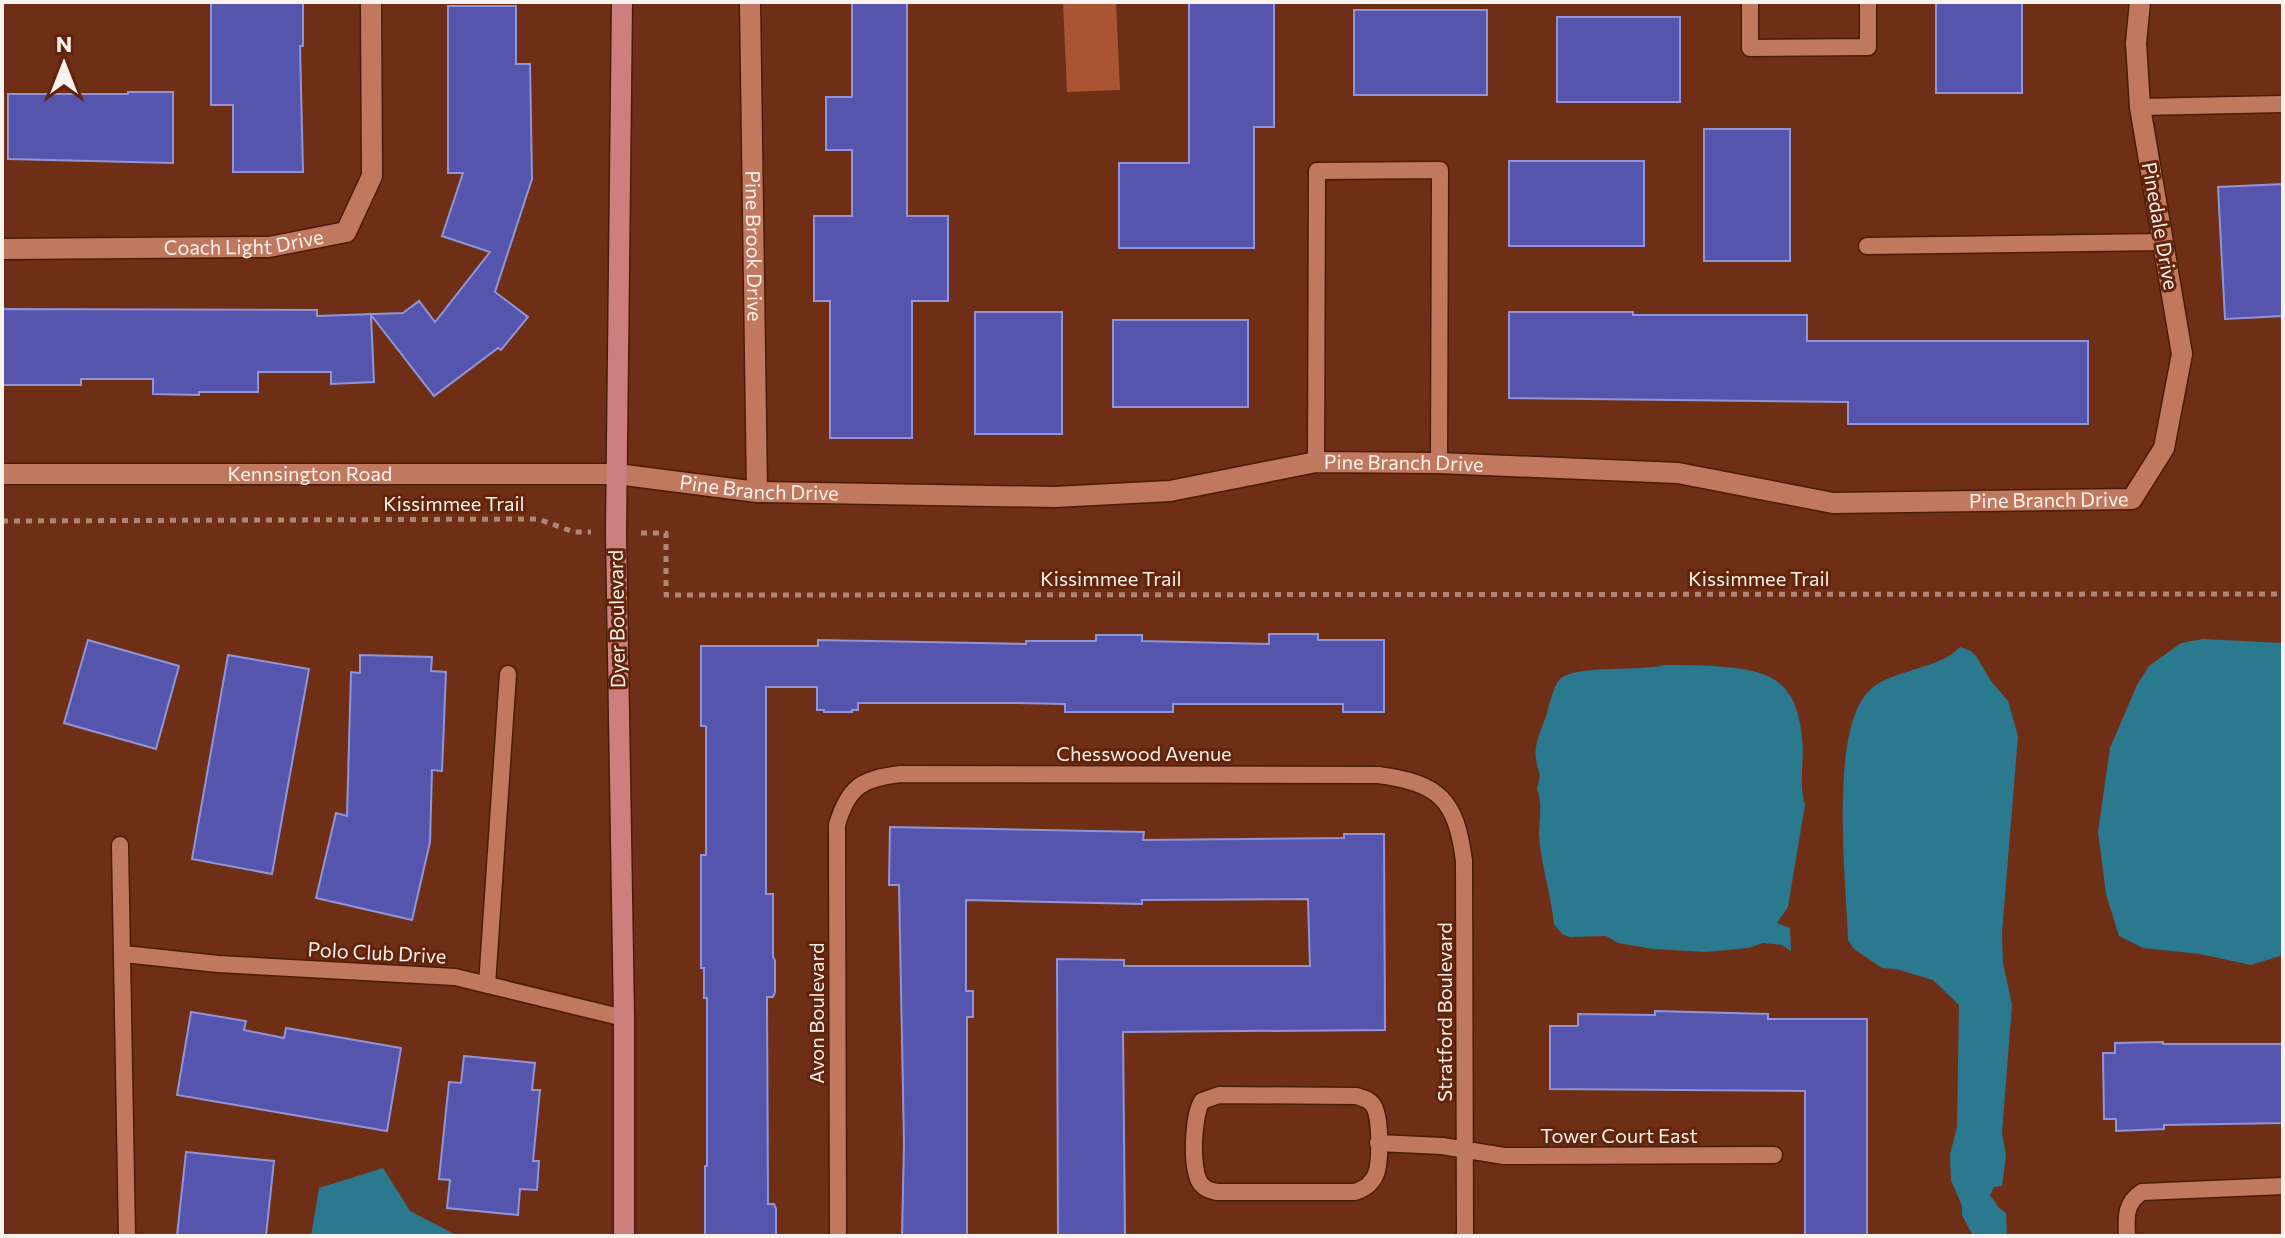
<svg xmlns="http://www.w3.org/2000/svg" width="2285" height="1238" font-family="Commissioner,sans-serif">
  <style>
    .green { fill: #aa5434 }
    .water { fill: #2a798f }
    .building { fill: #5655ad; stroke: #9195d8; stroke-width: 2 }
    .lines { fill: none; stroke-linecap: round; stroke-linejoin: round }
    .lane-casing { stroke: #4a1b08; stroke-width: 19 }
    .street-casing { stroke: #4a1b08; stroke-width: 23 }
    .secondary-casing { stroke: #4a1b08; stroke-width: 23 }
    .path { stroke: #ad8677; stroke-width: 5; stroke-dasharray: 6 6; stroke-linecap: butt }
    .lane { stroke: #c0795f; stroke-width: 16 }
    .street { stroke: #c0795f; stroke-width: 20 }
    .secondary { stroke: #cd7f7f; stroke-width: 20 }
    .labels { text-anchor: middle; stroke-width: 6; stroke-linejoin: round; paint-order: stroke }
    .street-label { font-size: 20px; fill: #faf2ef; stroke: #62240a }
  </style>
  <rect width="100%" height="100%" fill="#6f2f17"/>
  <!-- green -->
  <path class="green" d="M 1063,2 L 1116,2 L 1120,90 L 1067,92 Z"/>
  <!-- water -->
  <path class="water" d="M 2203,639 L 2283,643 L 2283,955 L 2251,965 L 2200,954 L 2143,948 L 2119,936 L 2106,894 L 2098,832 L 2110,748 L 2137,685 L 2149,666 L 2181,643 Z
    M 1960,647 L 1971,651 L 1976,656 L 1991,681 L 2008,701 L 2018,736 L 2002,933 L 2003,963 L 2012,1005 L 2002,1133 L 2006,1155 L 2002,1186 L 1994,1187 L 1990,1195 L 1999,1208 L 2006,1213 L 2007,1236 L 1973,1236 L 1962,1215 L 1962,1206 L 1951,1180 L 1950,1154 L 1957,1127 L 1959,1005 L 1933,980 L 1896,969 L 1882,968 L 1854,949 L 1848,940 C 1847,885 1827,725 1872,688 C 1893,670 1942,668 1960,647 Z
    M 1664,665 C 1681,665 1697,665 1714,666 C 1767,670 1796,677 1802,737 C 1805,761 1798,782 1805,805 L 1788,907 L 1777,923 L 1790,928 L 1791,951 L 1782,945 L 1763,943 L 1748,948 L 1707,952 L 1653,949 L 1618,943 L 1606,936 L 1570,937 L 1562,934 L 1554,924 C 1551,894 1541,865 1539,835 C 1539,821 1543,801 1537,790 L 1540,775 C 1531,749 1537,742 1546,716 C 1549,706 1553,688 1559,680 C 1574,664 1641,672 1664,665 Z
    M 383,1168 L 410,1211 L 458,1236 L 311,1236 L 319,1188 Z"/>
  <!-- building -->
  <path class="building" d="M 211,2 L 303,2 L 303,46 L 300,46 L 303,172 L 233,172 L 233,105 L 211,105 Z
    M 852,2 L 907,2 L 907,216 L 948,216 L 948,301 L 912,301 L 912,438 L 830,438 L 830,301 L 814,301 L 814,216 L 852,216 L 852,150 L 826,150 L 826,97 L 852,97 Z
    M 1189,2 L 1274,2 L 1274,127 L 1254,127 L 1254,248 L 1119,248 L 1119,163 L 1189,163 Z
    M 1936,2 L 2022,2 L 2022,93 L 1936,93 Z
    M 448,6 L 516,6 L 516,64 L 530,64 L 532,179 L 495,292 L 528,317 L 501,350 L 498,348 L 434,396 L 371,315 L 374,382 L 331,384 L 331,372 L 258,372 L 258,392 L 199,392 L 199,395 L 153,394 L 153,379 L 81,379 L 81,385 L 2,385 L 2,309 L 317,310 L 317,316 L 403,313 L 419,301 L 435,322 L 490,252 L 442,236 L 463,173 L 448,173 Z
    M 1354,10 L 1487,10 L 1487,95 L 1354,95 Z
    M 1557,17 L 1680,17 L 1680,102 L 1557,102 Z
    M 128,92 L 173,92 L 173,163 L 8,159 L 8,94 L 128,94 Z
    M 1704,129 L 1790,129 L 1790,261 L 1704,261 Z
    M 1509,161 L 1644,161 L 1644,246 L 1509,246 Z
    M 2283,184 L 2283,316 L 2225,319 L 2218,187 Z
    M 975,312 L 1062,312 L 1062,434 L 975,434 Z
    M 1509,312 L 1633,312 L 1633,315 L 1807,315 L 1807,341 L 2088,341 L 2088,424 L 1848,424 L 1848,402 L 1509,398 Z
    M 1113,320 L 1248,320 L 1248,407 L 1113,407 Z
    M 1269,634 L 1318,634 L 1318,640 L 1384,640 L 1384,712 L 1343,712 L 1343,704 L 1173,704 L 1173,712 L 1065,712 L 1065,704 L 1017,703 L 858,703 L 858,710 L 852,710 L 852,712 L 824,712 L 824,710 L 817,710 L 817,687 L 766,687 L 766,894 L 773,894 L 773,956 L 775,961 L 775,992 L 773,997 L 767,997 L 768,1204 L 774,1204 L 776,1209 L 776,1236 L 705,1236 L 705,1166 L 707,1166 L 707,998 L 704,998 L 704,968 L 701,968 L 701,855 L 706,855 L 706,726 L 701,726 L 701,646 L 818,646 L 818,640 L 1026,644 L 1026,641 L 1096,641 L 1096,635 L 1142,635 L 1142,641 L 1269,644 Z
    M 88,640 L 179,666 L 156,749 L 64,723 Z
    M 228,655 L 309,669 L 272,874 L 192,859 Z
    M 360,655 L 432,657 L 431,671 L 446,672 L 442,771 L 432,770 L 430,842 L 412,920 L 316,898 L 336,813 L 347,816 L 351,672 L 360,673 Z
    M 890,827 L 1144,832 L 1143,840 L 1344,838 L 1344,834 L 1384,834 L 1385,1030 L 1123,1032 L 1125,1236 L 1058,1236 L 1057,959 L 1124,960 L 1124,966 L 1310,966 L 1308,899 L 1142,900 L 1142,904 L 966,900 L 966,991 L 973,991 L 973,1017 L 967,1017 L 967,1236 L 902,1236 L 904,1144 L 899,885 L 889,885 Z
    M 1655,1011 L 1768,1014 L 1768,1019 L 1867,1019 L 1867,1235 L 1805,1235 L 1805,1091 L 1550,1089 L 1550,1026 L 1578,1026 L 1578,1014 L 1655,1015 Z
    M 191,1012 L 246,1021 L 244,1030 L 284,1038 L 286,1028 L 401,1048 L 387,1131 L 177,1095 Z
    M 2163,1042 L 2163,1044 L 2283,1044 L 2283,1123 L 2164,1125 L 2164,1129 L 2116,1131 L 2116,1119 L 2104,1119 L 2103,1053 L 2115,1053 L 2115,1043 Z
    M 464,1056 L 535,1063 L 532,1090 L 540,1090 L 533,1161 L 539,1161 L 537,1190 L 520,1189 L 518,1215 L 447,1208 L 450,1180 L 439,1179 L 449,1082 L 461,1083 Z
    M 186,1152 L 274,1161 L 266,1236 L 177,1236 Z"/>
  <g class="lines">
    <!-- lane casing -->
    <g class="lane-casing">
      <path id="lane" d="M 1750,2 L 1750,48 L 1868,47 L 1868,2
        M 2140,107 L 2283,104
        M 1867,246 L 2163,242
        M 1316,462 L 1317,171 L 1440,170 L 1439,463
        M 120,845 L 127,1236
        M 124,954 L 218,964 L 455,977 L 624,1018
        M 487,985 L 508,674
        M 1219,1095 L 1356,1096 C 1363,1098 1369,1099 1373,1105 C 1381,1116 1381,1164 1375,1176 C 1371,1185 1364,1189 1355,1192 L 1217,1192 C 1211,1191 1205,1189 1201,1184 C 1190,1170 1193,1115 1202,1101 Z
        M 1378,1143 L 1442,1146 L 1504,1156 L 1774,1155
        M 838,1236 L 837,825 C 848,787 862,778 901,774 L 1378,775 C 1439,783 1456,799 1464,861 L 1465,1236
        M 2127,1236 C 2126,1217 2125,1203 2142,1192 L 2283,1186"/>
    </g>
    <!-- street casing -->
    <g class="street-casing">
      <g id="street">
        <path id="s1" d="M 750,2 L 757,492"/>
        <path id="s2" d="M 2,249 L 269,247 L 346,232 L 372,176 L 371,2"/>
        <path id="s3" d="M 2,474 L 617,474 L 757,492 L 1055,497 L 1170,491 L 1316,462 L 1439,463 L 1678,473 L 1833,503 L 2132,499 L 2164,448 L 2182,354 L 2140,107 L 2136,43 L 2140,2"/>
      </g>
    </g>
    <!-- secondary casing -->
    <g class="secondary-casing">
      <path id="secondary" d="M 622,2 L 616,533 L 624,1018 L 624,1236"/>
    </g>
    <!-- path -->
    <path class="path" d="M 2,521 L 538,519 L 574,532 L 591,532
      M 641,533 L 666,533 L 666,595 L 2283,594"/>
    <!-- lane -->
    <use href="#lane" class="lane"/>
    <!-- street -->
    <use href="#street" class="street"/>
    <!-- secondary -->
    <use href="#secondary" class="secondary"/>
  </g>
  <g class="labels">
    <!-- street labels -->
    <g class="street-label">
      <text transform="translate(2160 226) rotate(80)" y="7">Pinedale Drive</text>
      <text dy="7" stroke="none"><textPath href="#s2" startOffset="242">Coach Light Drive</textPath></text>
      <text dy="7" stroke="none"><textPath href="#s1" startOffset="244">Pine Brook Drive</textPath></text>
      <text dy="7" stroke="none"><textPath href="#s3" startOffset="1406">Pine Branch Drive</textPath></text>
      <text dy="7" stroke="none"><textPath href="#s3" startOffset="308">Kennsington Road</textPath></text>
      <text dy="7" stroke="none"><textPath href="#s3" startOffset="758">Pine Branch Drive</textPath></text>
      <text dy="7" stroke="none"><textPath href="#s3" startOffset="2054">Pine Branch Drive</textPath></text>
      <text x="454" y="511">Kissimmee Trail</text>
      <text x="1111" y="586">Kissimmee Trail</text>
      <text x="1759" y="586">Kissimmee Trail</text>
      <text transform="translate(617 619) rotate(-91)" y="7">Dyer Boulevard</text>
      <text x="1144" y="761">Chesswood Avenue</text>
      <text transform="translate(377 953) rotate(3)" y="7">Polo Club Drive</text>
      <text transform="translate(1445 1012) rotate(-90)" y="7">Stratford Boulevard</text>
      <text transform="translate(817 1013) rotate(-90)" y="7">Avon Boulevard</text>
      <text x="1619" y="1143">Tower Court East</text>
    </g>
  </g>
  <!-- border -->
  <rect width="2285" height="1238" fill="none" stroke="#faf2ef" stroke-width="8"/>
  <!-- north arrow -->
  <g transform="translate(64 64)" stroke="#62240a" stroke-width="6" paint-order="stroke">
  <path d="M0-6L14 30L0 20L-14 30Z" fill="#faf2ef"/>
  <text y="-12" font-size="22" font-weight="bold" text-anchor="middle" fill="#faf2ef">N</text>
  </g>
</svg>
